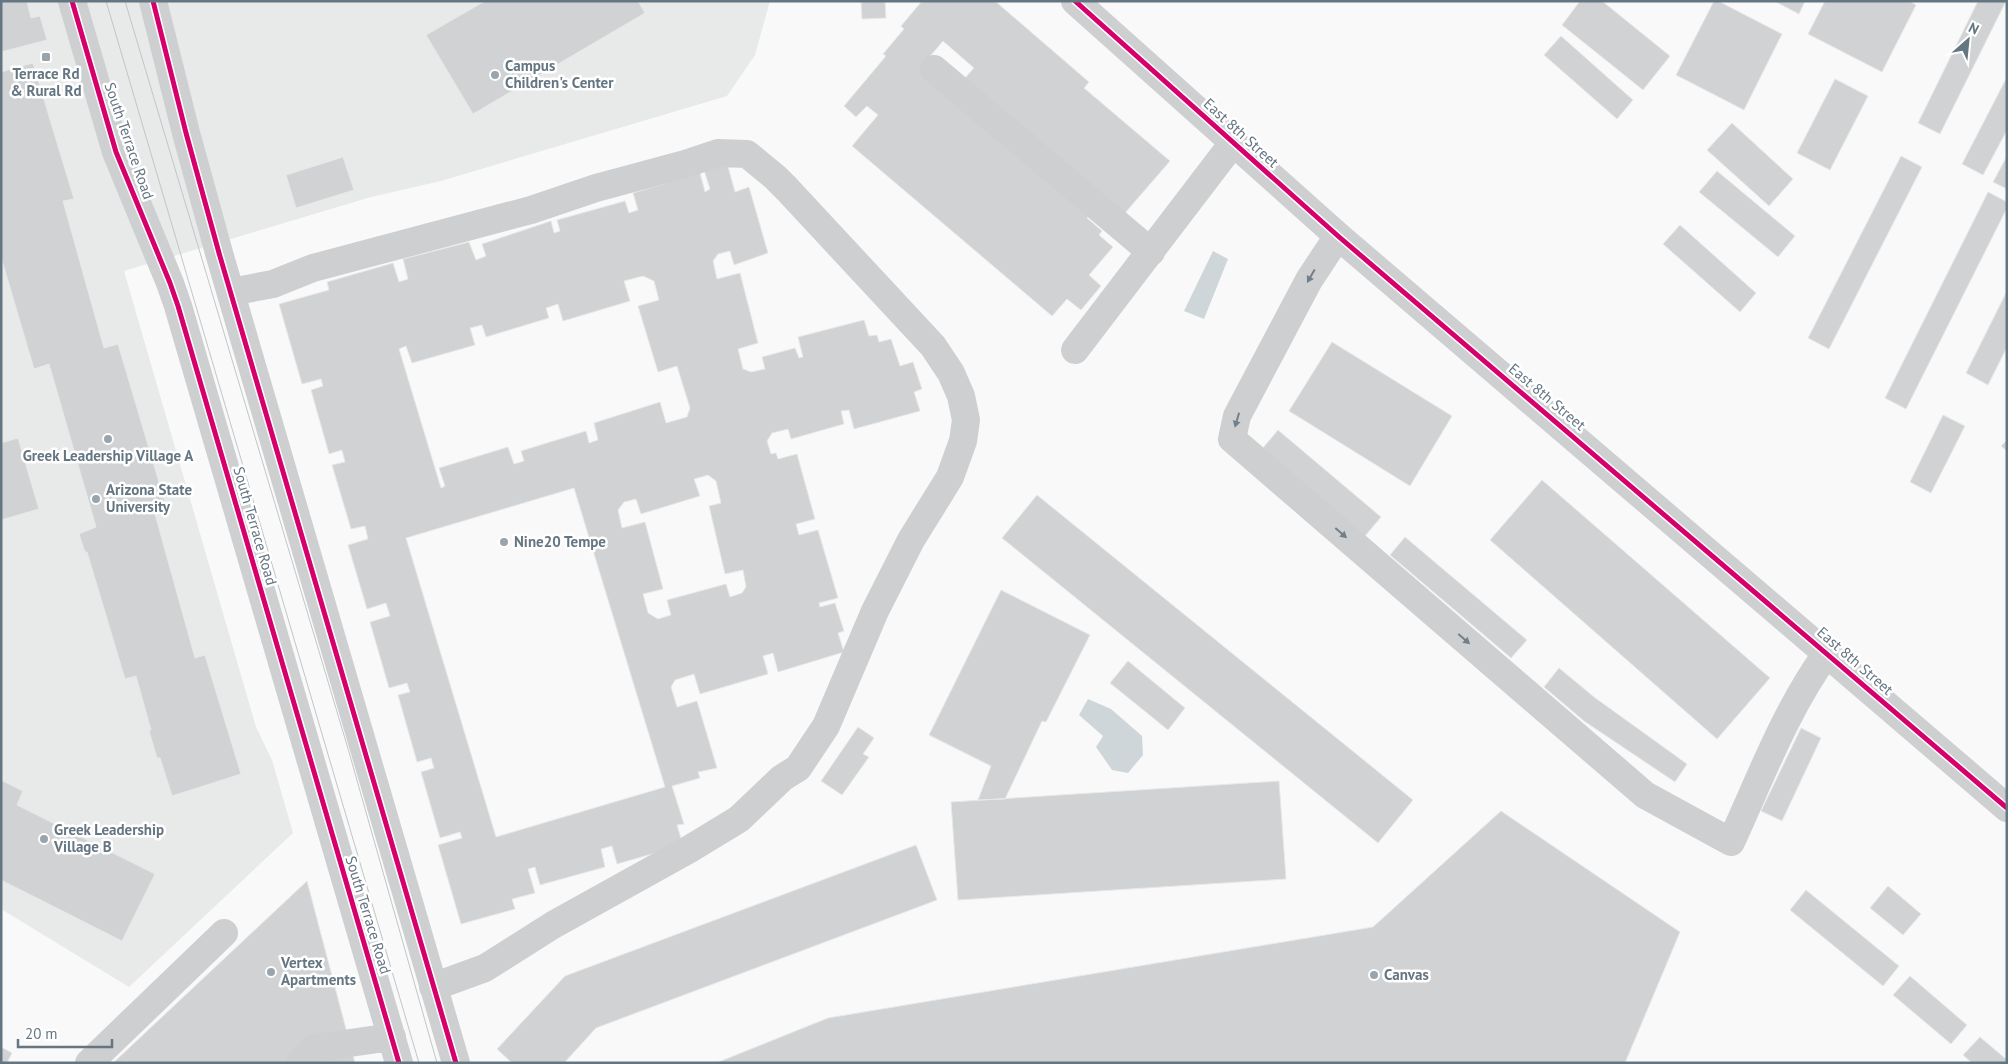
<svg xmlns="http://www.w3.org/2000/svg" width="2008" height="1064" font-family="'PT Sans',sans-serif">
  <style>
    .built { fill: #e8e9e9 }
    .water { fill: #ced6d9 }
    .building { fill: #d0d2d3; stroke: #e8e8e8; fill-rule: evenodd }
    .lines { fill: none; stroke-linecap: round; stroke-linejoin: round }
    .minor { stroke: #cecfd0; stroke-width: 28 }
    .tram { stroke: #c3c5c6; stroke-width: 1 }
    .cycleway-casing { stroke: #fff; stroke-width: 8 }
    .cycleway { stroke: #d6006c; stroke-width: 5 }
    .oneway { fill: #707f8b }
    .poi-dot { fill: #99a4ac; stroke: #fff; stroke-width: 2 }
    .labels { text-anchor: middle; stroke-width: 5; stroke-linejoin: round; paint-order: stroke }
    .poi-label { font-size: 15px; font-weight: bold; fill: #657683; stroke: #fff; text-anchor: start }
    .street-label { font-size: 15px; fill: #657683; stroke: #fff }
  </style>
  <rect width="100%" height="100%" fill="#f9f9f9"/>
  <!-- built -->
  <path class="built" d="M 1,1 L 770,1 L 755,55 L 727,96 L 441,181 L 371,197 L 124,271 L 256,727 L 272,760 L 293,833 L 129,987 L 1,909 Z"/>
  <!-- water -->
  <path class="water" d="M 1213,251 L 1228,259 L 1204,319 L 1184,311 Z
    M 1088,699 L 1111,709 L 1142,736 L 1143,755 L 1128,773 L 1112,770 L 1096,747 L 1103,736 L 1079,715 Z"/>
  <!-- building -->
  <path class="building" d="M 1,1 L 27,1 L 31,18 L 40,16 L 47,40 L 1,52 Z
    M 485,1 L 638,1 L 645,13 L 473,114 L 426,35 Z
    M 861,1 L 885,1 L 886,18 L 862,19 Z
    M 922,1 L 995,1 L 1089,82 L 1084,88 L 1170,161 L 1125,213 L 965,78 L 974,68 L 943,41 L 921,67 L 1090,214 L 1087,218 L 1102,231 L 1099,235 L 1113,247 L 1089,275 L 1101,286 L 1081,310 L 1067,299 L 1052,316 L 852,146 L 878,115 L 867,106 L 856,117 L 844,106 L 886,56 L 883,54 L 904,29 L 901,26 Z
    M 1580,1 L 1602,1 L 1670,56 L 1643,90 L 1562,25 Z
    M 1714,1 L 1718,1 L 1782,34 L 1744,110 L 1676,75 Z
    M 1774,1 L 1805,1 L 1799,14 Z
    M 1825,1 L 1909,1 L 1916,5 L 1882,72 L 1808,34 Z
    M 1978,1 L 2006,1 L 1940,134 L 1918,123 Z
    M 1561,36 L 1633,100 L 1617,119 L 1544,55 Z
    M 33,63 L 74,199 L 63,201 L 104,348 L 118,344 L 167,509 L 155,514 L 195,658 L 205,655 L 241,774 L 172,796 L 160,758 L 157,758 L 149,731 L 151,730 L 136,676 L 125,679 L 87,552 L 85,552 L 79,534 L 96,527 L 49,364 L 34,369 L 1,257 L 1,72 Z
    M 2007,77 L 2007,130 L 1983,175 L 1962,164 Z
    M 1835,79 L 1868,96 L 1830,170 L 1797,153 Z
    M 1732,123 L 1793,179 L 1769,206 L 1707,150 Z
    M 1901,156 L 1922,167 L 1829,349 L 1808,338 Z
    M 2007,156 L 2007,189 L 1993,182 Z
    M 343,157 L 354,190 L 296,208 L 286,175 Z
    M 727,163 L 735,192 L 749,187 L 768,253 L 734,265 L 730,251 L 718,254 L 713,261 L 717,279 L 740,273 L 758,343 L 738,349 L 743,369 L 751,372 L 765,369 L 762,357 L 795,348 L 799,358 L 803,357 L 798,337 L 864,320 L 869,336 L 877,335 L 879,342 L 891,339 L 900,366 L 913,362 L 922,389 L 914,392 L 920,411 L 854,429 L 849,410 L 841,411 L 844,424 L 791,439 L 788,429 L 772,433 L 767,441 L 771,454 L 776,453 L 778,459 L 797,454 L 815,519 L 796,524 L 799,535 L 818,530 L 838,598 L 819,603 L 820,607 L 835,603 L 844,631 L 838,633 L 844,652 L 778,672 L 773,653 L 763,656 L 768,674 L 700,694 L 694,674 L 675,680 L 671,687 L 677,707 L 697,701 L 717,768 L 698,772 L 700,778 L 672,786 L 684,824 L 677,825 L 683,845 L 617,864 L 612,846 L 601,849 L 605,867 L 540,885 L 535,867 L 528,869 L 535,893 L 512,899 L 515,909 L 461,924 L 438,845 L 462,838 L 460,832 L 440,838 L 421,772 L 434,768 L 431,758 L 417,762 L 398,695 L 410,692 L 407,683 L 389,688 L 370,622 L 390,616 L 386,603 L 367,609 L 348,545 L 368,539 L 365,526 L 351,529 L 332,465 L 345,462 L 342,450 L 329,454 L 311,390 L 323,386 L 321,379 L 302,384 L 279,304 L 329,290 L 327,282 L 393,263 L 399,282 L 408,279 L 403,259 L 469,242 L 476,260 L 486,256 L 482,244 L 551,221 L 554,233 L 560,231 L 557,220 L 625,201 L 629,213 L 638,210 L 633,193 L 700,173 L 705,192 L 710,189 L 704,170 ZM 643,276 L 654,281 L 659,300 L 638,306 L 658,372 L 677,366 L 690,408 L 687,417 L 666,423 L 660,402 L 594,423 L 598,440 L 589,443 L 586,431 L 521,451 L 524,461 L 514,464 L 508,447 L 439,468 L 445,486 L 441,488 L 399,349 L 406,346 L 412,363 L 475,345 L 470,328 L 482,325 L 486,337 L 549,318 L 546,308 L 558,304 L 563,321 L 630,301 L 624,281 ZM 708,475 L 716,481 L 721,503 L 709,506 L 725,574 L 743,570 L 746,587 L 742,593 L 730,597 L 726,584 L 667,600 L 671,615 L 658,619 L 648,613 L 643,594 L 663,589 L 645,522 L 622,528 L 618,510 L 624,502 L 636,499 L 641,514 L 700,496 L 694,479 Z
    M 1717,171 L 1795,236 L 1778,257 L 1699,192 Z
    M 1988,192 L 2007,202 L 2007,208 L 1906,409 L 1885,398 Z
    M 1680,225 L 1756,293 L 1740,312 L 1663,244 Z
    M 2007,291 L 2007,347 L 1988,385 L 1966,373 Z
    M 1332,342 L 1452,416 L 1410,486 L 1289,411 Z
    M 1943,415 L 1965,426 L 1931,493 L 1910,482 Z
    M 1278,430 L 1381,517 L 1365,536 L 1262,449 Z
    M 18,438 L 39,509 L 1,520 L 1,443 Z
    M 2007,440 L 2007,451 L 2001,446 Z
    M 1542,480 L 1770,678 L 1717,739 L 1490,540 Z
    M 574,488 L 665,787 L 496,837 L 406,538 Z
    M 1037,495 L 1413,800 L 1378,843 L 1002,538 Z
    M 1405,537 L 1527,640 L 1511,658 L 1390,555 Z
    M 1001,590 L 1090,635 L 1046,722 L 1042,721 L 1005,799 L 978,800 L 991,766 L 929,735 Z
    M 1128,661 L 1185,708 L 1168,730 L 1110,683 Z
    M 1559,668 L 1594,697 L 1687,764 L 1675,782 L 1584,721 L 1544,687 Z
    M 858,727 L 874,738 L 863,754 L 869,757 L 842,795 L 821,781 Z
    M 1801,728 L 1821,738 L 1782,821 L 1761,811 Z
    M 1,780 L 23,791 L 17,805 L 155,874 L 122,941 L 1,880 Z
    M 1279,781 L 1286,879 L 958,900 L 951,802 Z
    M 1501,811 L 1680,932 L 1625,1063 L 716,1063 L 828,1018 L 1373,927 Z
    M 916,845 L 937,900 L 596,1028 L 564,1063 L 512,1063 L 497,1049 L 565,976 Z
    M 307,881 L 355,1063 L 113,1063 Z
    M 1888,886 L 1921,914 L 1903,935 L 1870,908 Z
    M 1806,890 L 1899,966 L 1883,986 L 1790,910 Z
    M 1910,976 L 1967,1025 L 1951,1044 L 1893,995 Z
    M 1980,1037 L 2007,1060 L 2007,1063 L 1972,1063 L 1963,1055 Z
    M 1,1047 L 12,1053 L 7,1063 L 1,1063 Z"/>
  <g class="lines">
    <!-- minor -->
    <path class="minor" d="M 72,1 L 116,152 L 170,283 L 178,306 L 399,1063
      M 153,1 L 186,133 L 219,253 L 456,1063
      M 1075,1 L 1338,236 L 2007,808
      M 934,69 L 1151,252
      M 1338,236 L 1309,280 L 1237,416 L 1232,439 L 1645,795 L 1731,842 C 1760,779 1786,709 1827,653
      M 231,292 L 273,284 L 313,268 L 531,210 L 596,188 L 685,164 L 718,153 L 747,154 L 775,177 L 787,189 L 933,346 L 951,373 L 961,396 L 966,420 L 963,441 L 950,477 L 911,540 L 875,611 L 826,726 L 798,768 L 782,778 L 739,819 L 688,850 L 553,925 L 485,968 L 433,987
      M 1075,350 L 1233,143
      M 89,1063 L 224,933
      M 300,1063 L 315,1048 L 392,1037"/>
    <!-- tram -->
    <path class="tram" d="M 106,1 L 419,1063
      M 125,1 L 349,752 L 437,1063"/>
    <!-- cycleway casing -->
    <g class="cycleway-casing">
      <path id="cycleway" d="M 72,1 L 116,152 L 170,283 L 178,306 L 399,1063
        M 153,1 L 186,133 L 219,253 L 456,1063
        M 1075,1 L 1338,236 L 2007,808"/>
    </g>
    <!-- cycleway -->
    <use href="#cycleway" class="cycleway"/>
  </g>
  <!-- one-way arrows -->
  <defs><path id="oneway-solid" d="M-6-.8H1V-3.2L6.5 0L1 3.2V.8H-6Z" transform="scale(1.25)"/></defs>
  <g class="oneway">
    <use href="#oneway-solid" transform="translate(1311 276) rotate(120)"/>
    <use href="#oneway-solid" transform="translate(1237 420) rotate(106)"/>
    <use href="#oneway-solid" transform="translate(1341 533) rotate(41)"/>
    <use href="#oneway-solid" transform="translate(1464 639) rotate(41)"/>
  </g>
  <!-- markers -->
  <g class="poi-dot">
    <rect x="41" y="52" width="10" height="10" rx="2.5"/>
    <circle cx="495" cy="75" r="5"/>
    <circle cx="108" cy="439" r="5"/>
    <circle cx="96" cy="499" r="5"/>
    <circle cx="504" cy="542" r="5"/>
    <circle cx="44" cy="839" r="5"/>
    <circle cx="271" cy="972" r="5"/>
    <circle cx="1374" cy="975" r="5"/>
  </g>
  <g class="labels">
    <!-- poi labels -->
    <g class="poi-label">
      <text x="505" y="71">Campus<tspan x="505" dy="17">Children's Center</tspan></text>
      <text x="46" y="79" text-anchor="middle">Terrace Rd<tspan x="46" dy="17">&amp; Rural Rd</tspan></text>
      <text x="108" y="461" text-anchor="middle">Greek Leadership Village A</text>
      <text x="106" y="495">Arizona State<tspan x="106" dy="17">University</tspan></text>
      <text x="514" y="547">Nine20 Tempe</text>
      <text x="54" y="835">Greek Leadership<tspan x="54" dy="17">Village B</tspan></text>
      <text x="281" y="968">Vertex<tspan x="281" dy="17">Apartments</tspan></text>
      <text x="1384" y="980">Canvas</text>
    </g>
    <!-- street labels -->
    <g class="street-label">
      <text transform="translate(1241 133) rotate(42)" y="5">East 8th Street</text>
      <text transform="translate(129 141) rotate(71)" y="5">South Terrace Road</text>
      <text transform="translate(1547 397) rotate(40)" y="5">East 8th Street</text>
      <text transform="translate(255 526) rotate(74)" y="5">South Terrace Road</text>
      <text transform="translate(1855 661) rotate(41)" y="5">East 8th Street</text>
      <text transform="translate(368 915) rotate(73)" y="5">South Terrace Road</text>
    </g>
  </g>
  <!-- border -->
  <rect width="2008" height="1064" fill="none" stroke="#657683" stroke-width="5"/>
  <!-- north arrow -->
  <g transform="translate(1968 40) rotate(27)" stroke="#ffffff" stroke-width="4" paint-order="stroke">
  <path d="M0-4L9 19L0 12L-9 19Z" fill="#657683"/>
  <text y="-8" font-size="14" font-weight="bold" text-anchor="middle" fill="#657683">N</text>
  </g>
  <!-- scale -->
  <path d="M18 1039v8h94v-8" fill="none" stroke="#657683" stroke-width="2.5"/>
  <text x="25" y="1039" font-size="15" fill="#657683" stroke="#ffffff" stroke-width="4" paint-order="stroke">20 m</text>
</svg>
